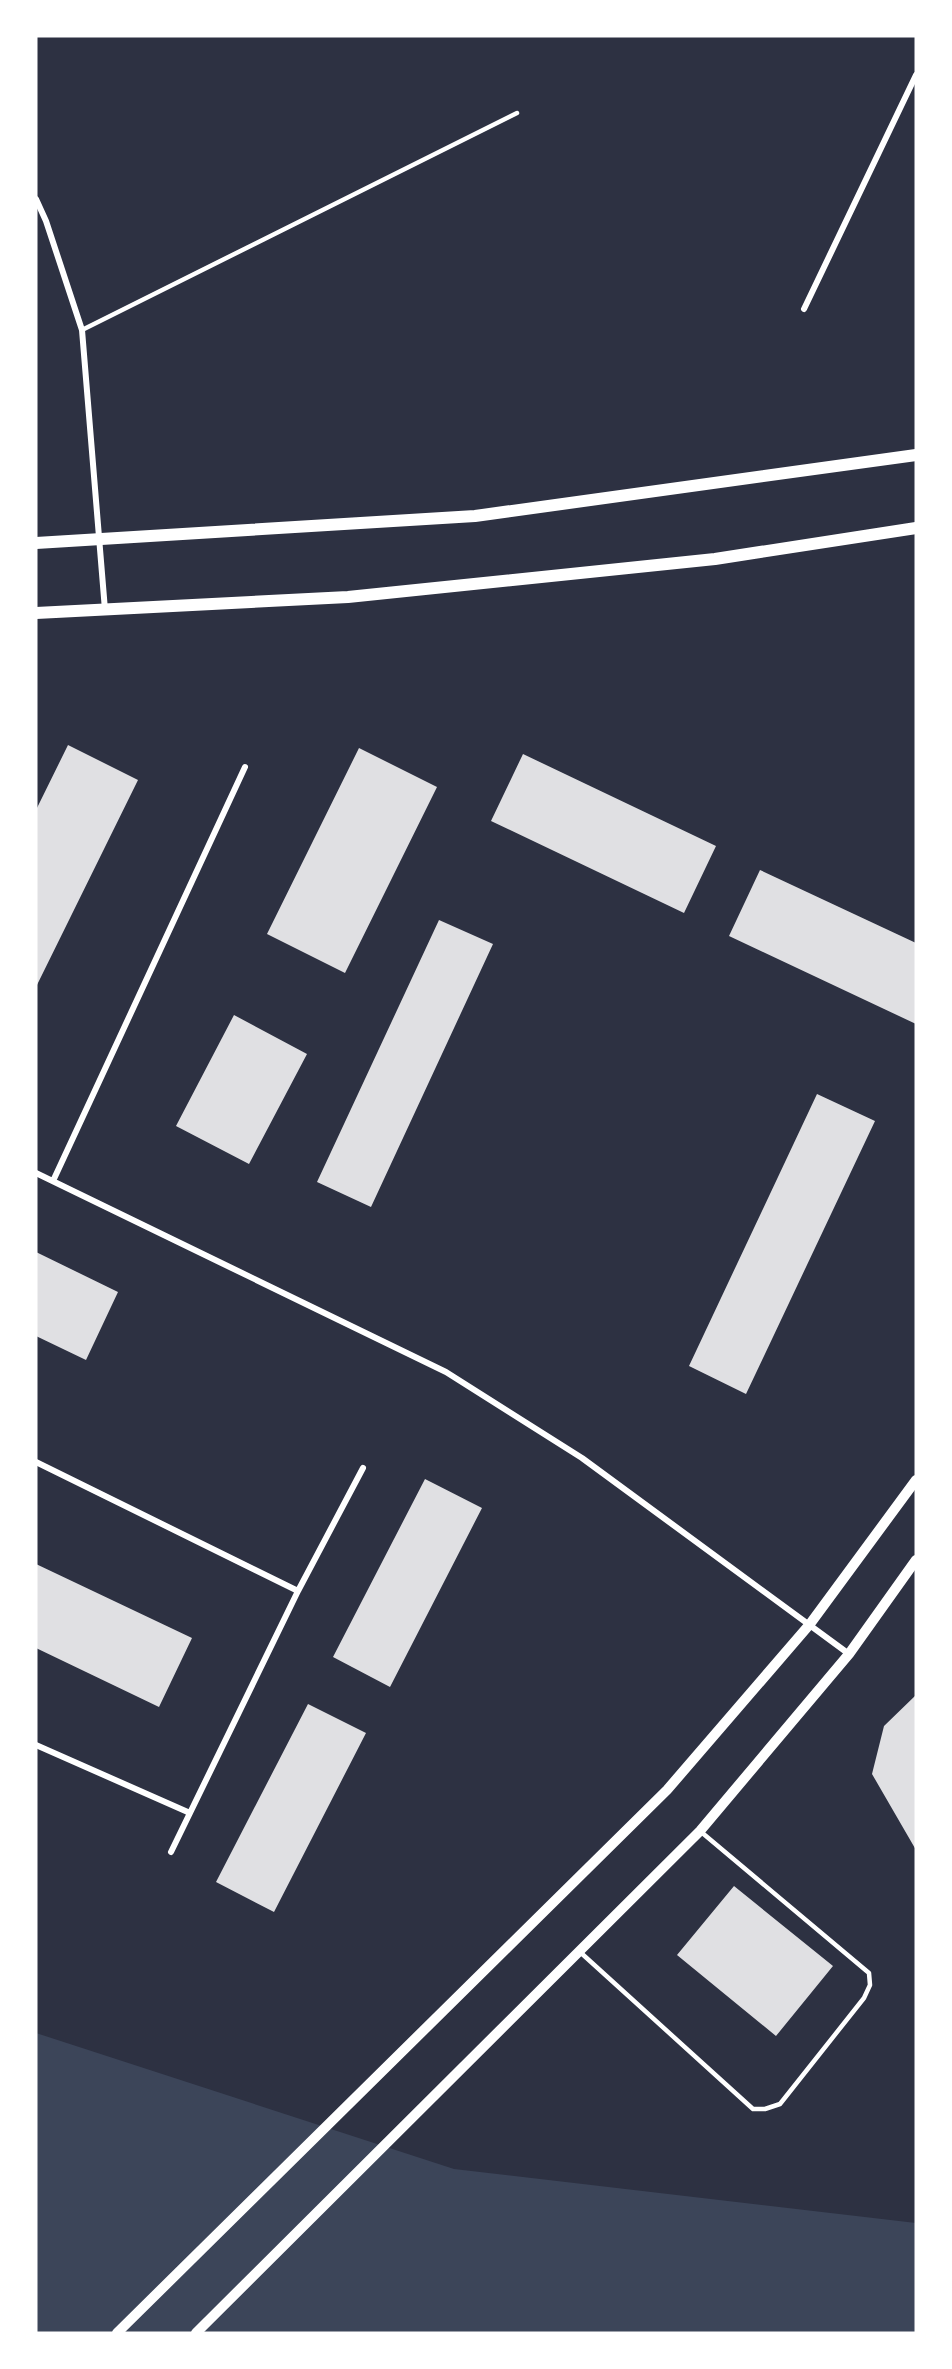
<svg xmlns="http://www.w3.org/2000/svg" width="952" height="2369" font-family="Rubik,sans-serif">
  <style>
    .green { fill: #3c4559 }
    .building { fill: #e0e0e3 }
    .lines { fill: none; stroke-linecap: round; stroke-linejoin: round }
    .service { stroke: #fff; stroke-width: 4.5 }
    .minor { stroke: #fff; stroke-width: 6 }
    .tertiary { stroke: #fff; stroke-width: 10 }
    .secondary { stroke: #fff; stroke-width: 12 }
  </style>
  <rect width="100%" height="100%" fill="#2d3142"/>
  <!-- green -->
  <path class="green" d="M 36,2033 L 454,2169 L 916,2223 L 916,2333 L 36,2333 Z"/>
  <!-- building -->
  <path class="building" d="M 68,745 L 138,780 L 36,987 L 36,810 Z
    M 359,748 L 437,787 L 345,973 L 267,934 Z
    M 523,754 L 716,846 L 684,913 L 491,821 Z
    M 760,870 L 916,943 L 916,1024 L 729,936 Z
    M 439,920 L 493,944 L 371,1207 L 317,1182 Z
    M 234,1015 L 307,1054 L 249,1164 L 176,1126 Z
    M 817,1094 L 875,1121 L 746,1394 L 689,1366 Z
    M 36,1252 L 118,1292 L 86,1360 L 36,1336 Z
    M 425,1479 L 482,1508 L 390,1687 L 333,1657 Z
    M 36,1564 L 192,1638 L 159,1707 L 36,1648 Z
    M 916,1695 L 916,1850 L 872,1774 L 884,1726 Z
    M 308,1704 L 366,1733 L 274,1912 L 216,1882 Z
    M 734,1886 L 833,1966 L 776,2036 L 677,1955 Z"/>
  <g class="lines">
    <!-- service -->
    <path class="service" d="M 82,330 L 517,113
      M 580,1952 L 753,2109 L 765,2109 L 780,2104 L 864,1998 L 870,1985 L 869,1973 L 700,1831"/>
    <!-- minor -->
    <path class="minor" d="M 36,199 L 46,221 L 82,330 L 105,610
      M 804,309 L 916,75
      M 36,1173 L 446,1372 L 582,1458 L 849,1654
      M 53,1181 L 245,767
      M 36,1462 L 298,1591
      M 36,1745 L 190,1813
      M 171,1852 L 298,1591 L 363,1468"/>
    <!-- tertiary -->
    <path class="tertiary" d="M 117,2333 L 667,1790 L 810,1624 L 916,1480
      M 196,2333 L 700,1831 L 849,1654 L 916,1560"/>
    <!-- secondary -->
    <path class="secondary" d="M 36,543 L 475,516 L 916,455
      M 36,613 L 348,597 L 715,559 L 916,528"/>
  </g>
  <!-- border -->
  <rect width="952" height="2369" fill="none" stroke="#ffffff" stroke-width="75"/>
</svg>
